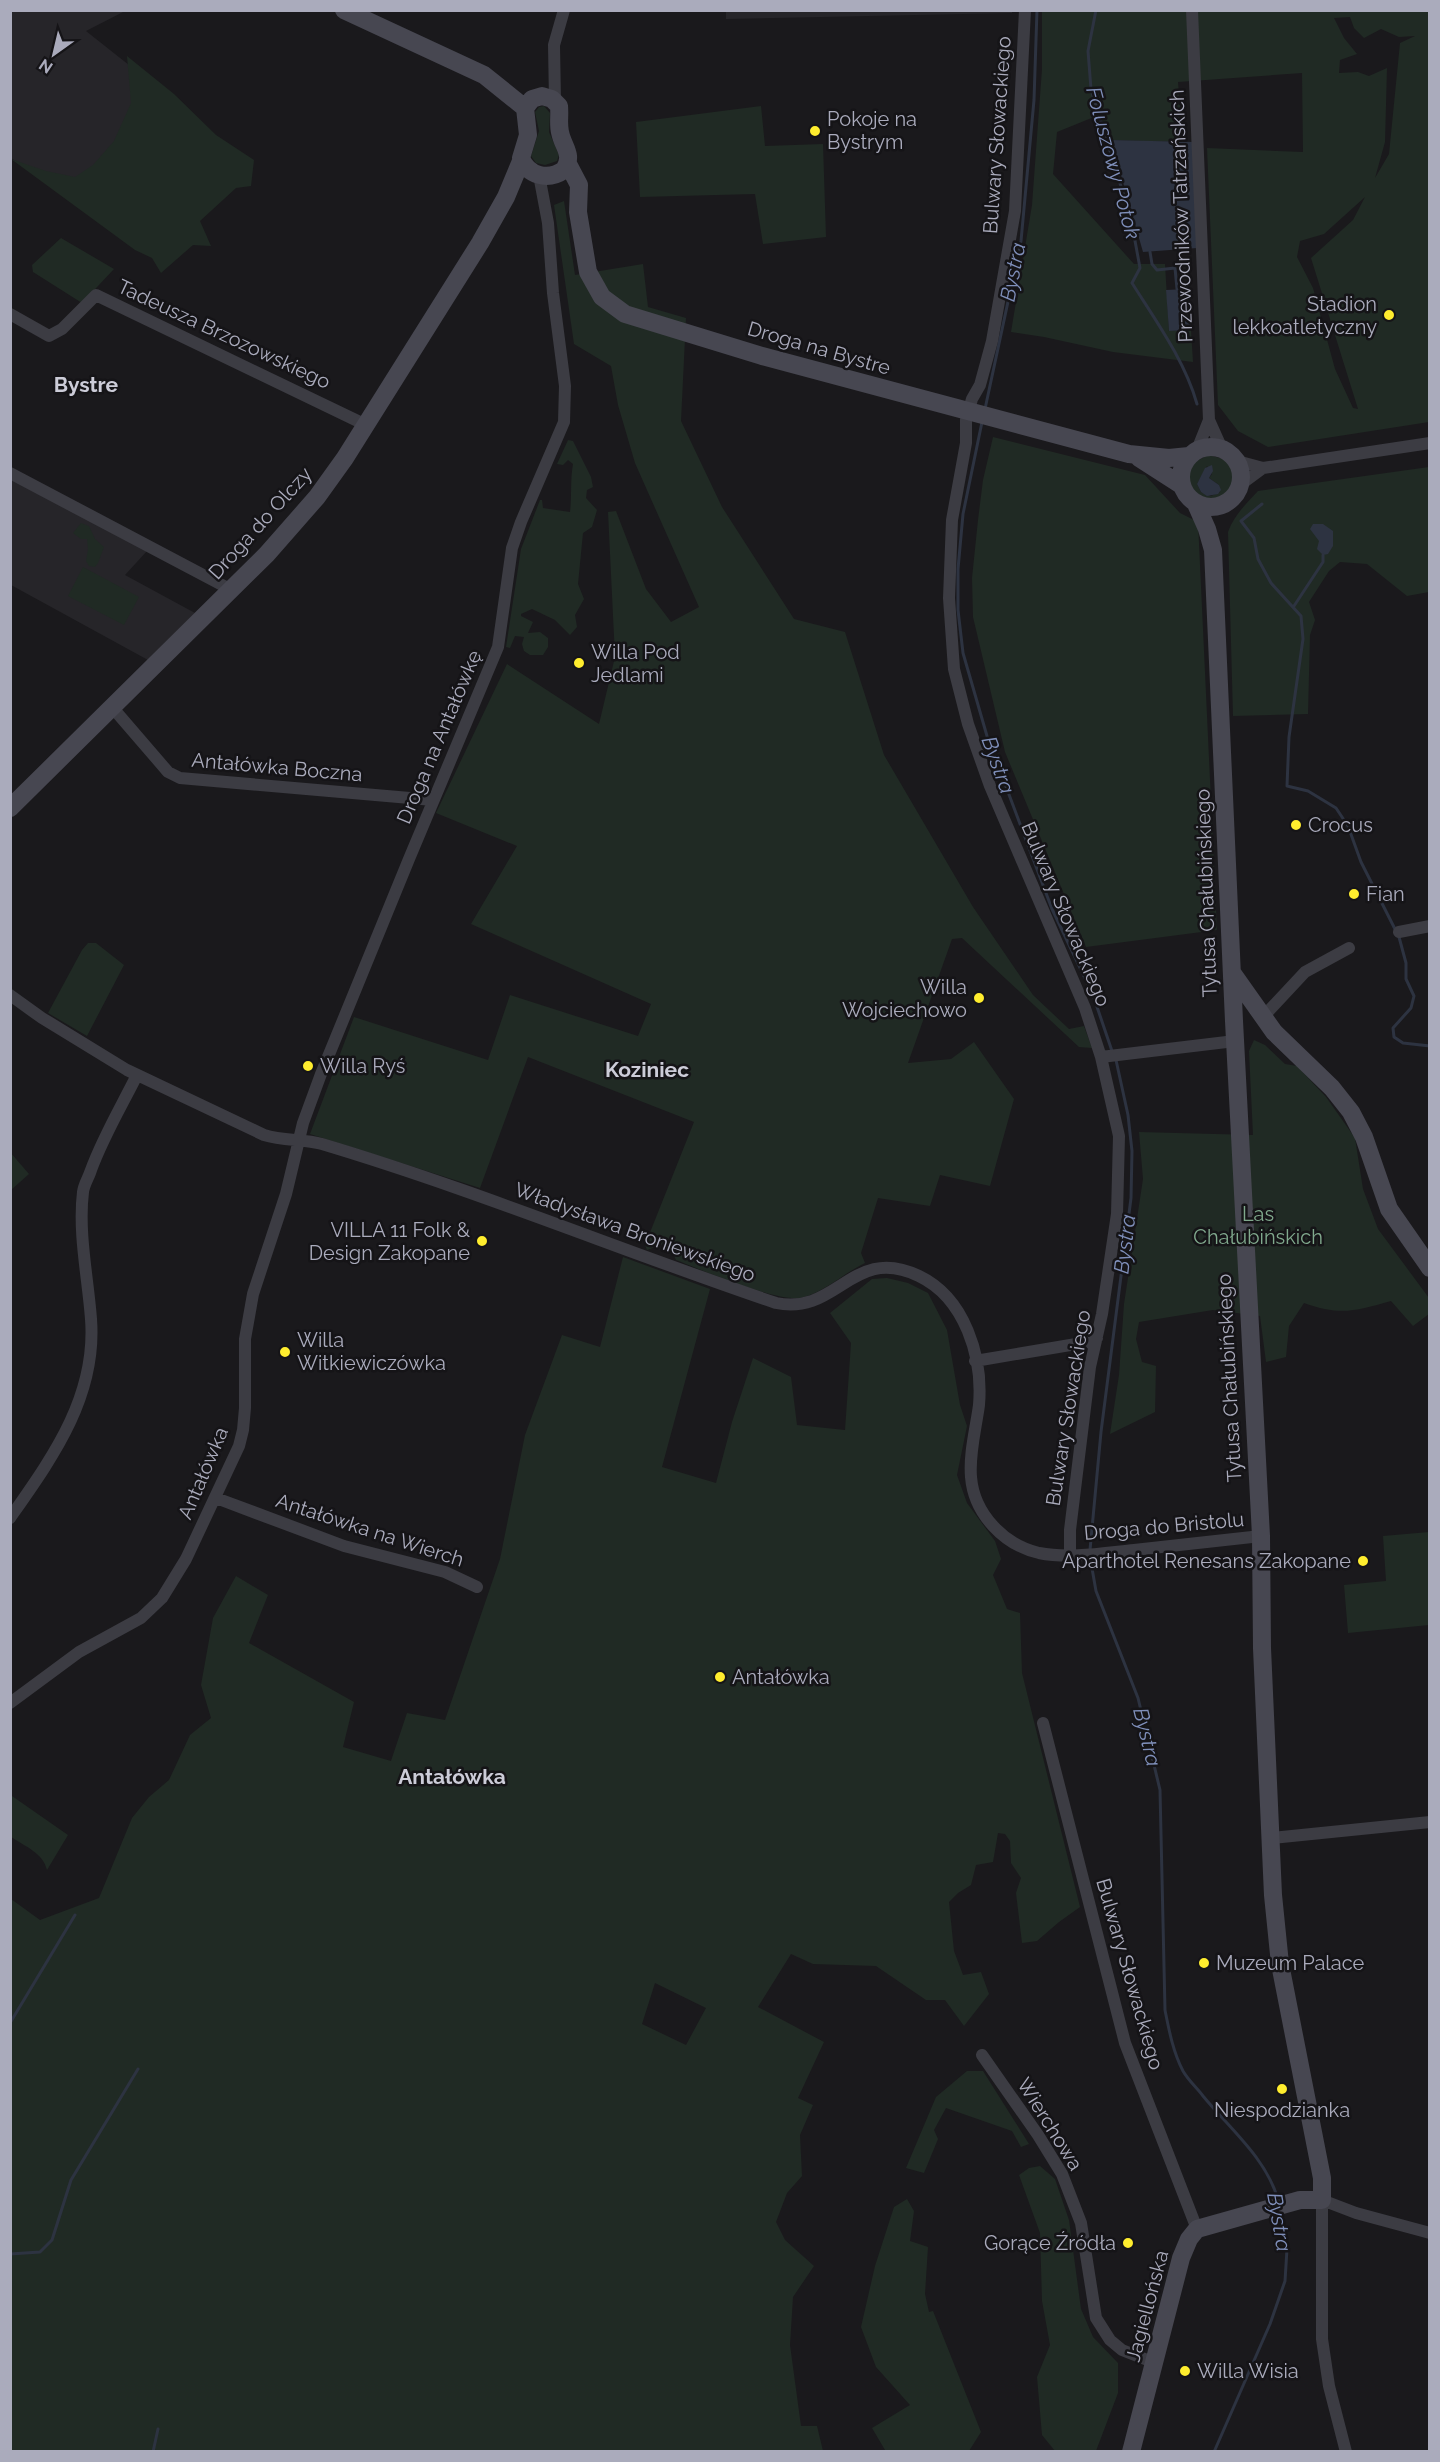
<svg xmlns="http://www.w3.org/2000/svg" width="1440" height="2462" font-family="Raleway,sans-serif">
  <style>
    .built { fill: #262529 }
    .green { fill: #202a24; fill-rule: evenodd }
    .water { fill: #2d3341 }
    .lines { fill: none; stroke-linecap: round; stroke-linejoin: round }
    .stream { stroke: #2d3341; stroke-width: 3 }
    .street { stroke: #3c3c43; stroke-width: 12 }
    .secondary { stroke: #474751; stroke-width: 18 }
    .poi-dot { fill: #ffed2e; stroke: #151417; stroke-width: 2 }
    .labels { text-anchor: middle; stroke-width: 5; stroke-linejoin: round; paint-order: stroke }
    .poi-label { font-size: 20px; fill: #aaabbc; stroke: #151417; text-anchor: start }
    .street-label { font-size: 20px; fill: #aaabbc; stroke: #151417 }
    .park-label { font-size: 20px; fill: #80a98d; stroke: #151417 }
    .water-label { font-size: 21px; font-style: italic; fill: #7f8fba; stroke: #151417 }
    .neighbourhood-label { font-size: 21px; font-weight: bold; fill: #ccccd8; stroke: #151417 }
  </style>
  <rect width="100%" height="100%" fill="#1a191c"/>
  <!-- built -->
  <path class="built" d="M 10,11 L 125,11 L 86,31 L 206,126 L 68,195 L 11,158 Z
    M 726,11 L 1012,10 L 1012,13 L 726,19 Z
    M 10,478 L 147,551 L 125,575 L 195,613 L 148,660 L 11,585 Z"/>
  <!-- green -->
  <path class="green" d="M 1042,11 L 1429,11 L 1429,422 L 1268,447 L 1238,431 L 1218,405 L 1207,148 L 1303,152 L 1302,73 L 1178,82 L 1183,142 L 1104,140 L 1094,117 L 1057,132 L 1053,174 L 1134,264 L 1165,264 L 1169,331 L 1191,330 L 1193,362 L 1113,352 L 1044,337 L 1011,332 L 1032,205 L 1042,69 ZM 1350,17 L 1354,28 L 1364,38 L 1381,29 L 1399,37 L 1415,36 L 1400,43 L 1389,154 L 1375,178 L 1385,142 L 1387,68 L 1369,76 L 1358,72 L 1339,73 L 1340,60 L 1357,54 L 1344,38 L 1334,18 ZM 1365,197 L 1353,220 L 1311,258 L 1358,409 L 1353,408 L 1335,369 L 1313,288 L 1297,257 L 1300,241 L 1324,234 Z
    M 127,56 L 174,94 L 216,135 L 254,160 L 251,186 L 236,188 L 200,221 L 211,246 L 193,245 L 161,273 L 152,258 L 135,250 L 11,159 L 46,171 L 75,177 L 93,165 L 114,141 L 131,103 Z
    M 544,106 L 550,113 L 549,132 L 559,155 L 557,161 L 545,165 L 536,163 L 531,156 L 539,131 L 535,112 L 539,107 Z
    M 761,106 L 765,146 L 823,144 L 826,237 L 763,244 L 755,194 L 640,197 L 636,122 Z
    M 564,201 L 575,275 L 643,264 L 648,307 L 686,318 L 681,421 L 722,507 L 794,619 L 845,632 L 884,755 L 973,907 L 1033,995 L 1069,1029 L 1084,1026 L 1092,1048 L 1079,1047 L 962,938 L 952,939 L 908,1063 L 951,1059 L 974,1042 L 1014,1099 L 990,1186 L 940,1175 L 930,1206 L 878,1198 L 861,1253 L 865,1263 C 844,1273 822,1294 800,1298 C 776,1302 702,1270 676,1260 L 670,1247 L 663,1244 L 647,1250 L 645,1245 L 694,1122 L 528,1057 L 480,1188 L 310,1134 L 354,1017 L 488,1060 L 510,995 L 638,1036 L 651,1004 L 471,924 L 517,846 L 436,813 L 507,664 L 599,724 L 615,657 L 608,512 L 616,511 L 646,589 L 671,622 L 699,607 L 635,463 L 618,405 L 611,366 L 574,344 L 554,205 Z
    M 61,238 L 114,269 L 82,303 L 33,272 L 32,265 Z
    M 993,437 L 1145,475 L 1180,513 L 1198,522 L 1217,930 L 1086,947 L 1005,752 L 973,617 L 972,578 L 978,520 L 983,480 Z
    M 568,440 L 573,441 L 591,477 L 593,487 L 587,490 L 586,498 L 597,510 L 592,527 L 583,533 L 578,584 L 584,599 L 575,615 L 577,627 L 570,635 L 555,620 L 532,609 L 521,614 L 521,616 L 533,622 L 528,633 L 540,632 L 548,638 L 548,647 L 543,655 L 530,655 L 524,651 L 522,644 L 524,637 L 515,636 L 510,648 L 506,647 L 521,549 L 540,500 L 542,500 L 543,508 L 570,512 C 572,495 570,481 573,464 L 568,460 L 563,465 L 557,464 Z
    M 1208,455 L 1224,459 C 1240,474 1233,497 1211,500 L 1195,494 L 1188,479 L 1193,463 ZM 1207,466 L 1212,474 L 1209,478 L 1219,485 L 1220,492 L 1211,496 L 1201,492 L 1197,484 Z
    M 1429,467 L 1429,592 L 1407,596 L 1367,564 L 1340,562 L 1329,571 L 1309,602 L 1315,620 L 1310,635 L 1308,714 L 1233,716 L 1228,532 C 1234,515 1246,504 1258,491 Z
    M 81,523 L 89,526 L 95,539 L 104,547 L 98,563 L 95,567 L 89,566 L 86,561 L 88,549 L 87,539 L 81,539 L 73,533 Z
    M 83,567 L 139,597 L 124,625 L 68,596 Z
    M 88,943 L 96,943 L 124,965 L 87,1036 L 48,1013 L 82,950 Z
    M 1254,1040 L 1265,1045 L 1285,1064 L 1297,1066 L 1326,1097 L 1355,1138 L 1363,1189 L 1378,1229 L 1429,1298 L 1429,1314 L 1413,1326 L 1391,1301 C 1356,1311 1340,1316 1304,1303 L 1289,1326 L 1286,1357 L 1266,1362 L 1260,1316 L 1213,1310 L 1139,1322 L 1136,1339 L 1142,1362 L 1156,1366 L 1155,1412 L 1110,1434 L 1119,1375 L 1124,1304 L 1143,1179 L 1139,1132 L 1253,1135 L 1249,1051 Z
    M 10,1152 L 29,1174 L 11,1190 L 10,1190 Z
    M 623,1257 L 710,1289 L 662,1467 L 716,1483 L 732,1422 L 753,1358 L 791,1377 L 797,1425 L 845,1430 L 851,1343 L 830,1313 L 872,1279 L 887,1278 L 908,1283 L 928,1293 L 947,1330 L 960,1405 L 967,1426 L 957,1475 L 967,1503 L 995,1541 L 1001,1559 L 993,1575 L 1007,1609 L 1020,1613 L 1022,1673 L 1080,1907 L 1059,1922 L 1037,1941 L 1022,1943 L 1016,1893 L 1021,1878 L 1011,1863 L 1010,1841 L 1005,1834 L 998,1833 L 993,1862 L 976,1865 L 971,1885 L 958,1893 L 949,1902 L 954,1951 L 963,1975 L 981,1972 L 989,1994 L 964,2026 L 945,2000 L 926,2000 L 876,1966 L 813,1964 L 791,1954 L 758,2007 L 824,2042 L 798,2098 L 813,2105 L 800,2135 L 802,2176 L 787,2193 L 776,2222 L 785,2240 L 814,2266 L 793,2297 L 790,2345 L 801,2426 L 817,2426 L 823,2451 L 11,2451 L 11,1899 L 40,1920 L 99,1898 L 132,1818 L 149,1797 L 169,1780 L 190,1735 L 211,1718 L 201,1685 L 213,1618 L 236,1576 L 268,1595 L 249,1643 L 354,1702 L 343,1747 L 391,1761 L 407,1713 L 445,1720 L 500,1559 L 525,1435 L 562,1335 L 600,1347 ZM 655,1983 L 706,2008 L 686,2045 L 642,2024 Z
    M 1429,1532 L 1429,1625 L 1348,1633 L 1344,1585 L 1386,1581 L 1383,1536 Z
    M 12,1796 L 68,1835 L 47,1870 C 43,1853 26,1847 11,1837 Z
    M 967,2071 L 983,2071 L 1029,2144 L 1021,2147 L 1012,2131 L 946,2108 L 934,2130 L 938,2139 L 924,2173 L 906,2168 L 936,2097 Z
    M 1040,2166 L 1055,2179 L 1069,2220 L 1081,2309 L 1093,2337 L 1118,2363 L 1118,2393 L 1096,2451 L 1055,2451 L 1042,2435 L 1037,2377 L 1050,2345 L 1042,2301 L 1040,2233 L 1019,2175 L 1029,2168 Z
    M 907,2199 L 914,2211 L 910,2241 L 928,2247 L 925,2294 L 929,2312 L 933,2311 L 981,2432 L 969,2451 L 882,2451 L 885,2450 L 872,2428 L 910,2405 L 876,2367 L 861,2327 L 875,2266 L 894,2207 Z"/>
  <!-- water -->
  <path class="water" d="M 1111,140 L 1194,142 L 1197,248 L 1143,252 Z
    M 1188,289 L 1191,330 L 1169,331 L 1166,290 Z
    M 1212,465 L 1213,471 L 1209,478 L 1219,485 L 1221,490 L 1218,494 L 1207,496 L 1201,492 L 1197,484 L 1205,468 Z
    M 1313,524 L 1323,524 L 1333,531 L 1333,546 L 1328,554 L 1323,555 L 1317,549 L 1319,541 L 1310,529 Z"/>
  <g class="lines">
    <!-- stream -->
    <path class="stream" d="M 1096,10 L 1088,51 L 1091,89 L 1131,219 L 1140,268 L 1132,283 C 1156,321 1185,361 1197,404
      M 1150,252 L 1152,264 L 1157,270 L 1175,268 L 1177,289
      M 985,409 L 1021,241 L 1034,100 L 1037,10
      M 982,422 L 963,514 L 958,569 L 958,610 L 963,653 L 987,736 L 1052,909 L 1093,995 L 1113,1054
      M 1262,504 L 1241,521 L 1254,538 L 1258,559 L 1271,583 L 1301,616 L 1303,639 L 1289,737 L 1287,786 L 1308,791 L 1336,808 L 1348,826 L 1361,862 L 1399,937 L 1406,963 L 1406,979 L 1414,996 L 1411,1008 L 1393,1028 L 1394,1037 L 1403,1043 L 1430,1046
      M 1294,606 L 1323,562 L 1323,555
      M 1090,1550 L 1101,1432 L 1131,1198 L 1132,1151 L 1128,1115 L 1116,1060
      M 1090,1557 L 1096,1591 L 1138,1698 L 1160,1790 L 1165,2010 C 1169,2030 1173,2052 1183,2071 C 1188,2080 1197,2088 1203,2096 C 1230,2129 1265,2157 1278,2199
      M 10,2023 L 75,1915
      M 10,2254 L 40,2252 L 52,2240 L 71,2180 L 138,2069
      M 153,2452 L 158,2429
      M 1214,2452 L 1270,2324 L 1285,2281 L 1287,2249 L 1281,2211"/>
    <!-- street -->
    <path class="street" d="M 1025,10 L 1015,211 L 992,341 L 980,385 L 972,399 L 966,420 L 966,443 L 952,520 L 949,598 L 954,669 L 968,724 L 990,786 L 1085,1008 L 1101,1057 L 1119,1136 L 1117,1214 L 1102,1314 L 1090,1367 L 1070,1530 L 1070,1554
      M 1192,10 L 1209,420 L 1197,450
      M 555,101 L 554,45 L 564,10
      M 10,314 L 49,336 L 62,329 L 96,295 L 366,425
      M 1209,420 L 1222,449
      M 1237,461 L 1263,468 L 1430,443
      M 10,473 L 224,586 L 229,592
      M 1240,485 L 1263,468
      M 112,707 L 168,772 L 180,778 L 433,800
      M 1399,932 L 1430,926
      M 10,995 L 42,1018 L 127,1070 L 264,1135 C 283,1141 303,1139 322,1144 C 476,1190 625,1252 776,1303 C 838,1316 852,1244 919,1276 C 965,1298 983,1357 979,1405 C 976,1428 969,1453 971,1477 C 974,1514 1004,1545 1039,1553 C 1069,1559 1104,1553 1134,1550 C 1176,1545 1219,1541 1261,1536
      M 1262,1018 L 1305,972 L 1349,948
      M 1101,1057 L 1235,1041
      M 975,1361 L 1088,1342 L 1097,1338
      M 216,1498 L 344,1546 L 445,1572 L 477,1587
      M 10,1518 C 52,1458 97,1397 91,1319 C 88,1278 78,1233 83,1192 C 84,1184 89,1177 91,1170 C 103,1137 121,1107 137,1075
      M 10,1703 L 79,1652 L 141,1618 L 162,1598 L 186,1559 L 239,1446 L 243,1430 L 245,1408 L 245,1339 L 253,1294 L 286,1194 L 303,1123 L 321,1074 L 409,859 L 498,647 L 512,548 L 521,522 L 564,422 L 565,386 L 553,293 L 548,223 L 539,175
      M 1043,1723 L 1125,2043 L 1197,2229
      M 1272,1838 L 1430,1822
      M 982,2055 L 1038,2135 L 1062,2174 L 1081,2223 L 1096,2318 L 1110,2340 L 1122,2350 L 1155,2363
      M 1346,2452 L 1329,2386 L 1322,2339 L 1322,2200 L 1356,2213 L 1430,2233"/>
    <!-- secondary -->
    <path class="secondary" d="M 344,10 L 484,75 L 525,108
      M 542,96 L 552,99 L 559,106 C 560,115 558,124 560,132 C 563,148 574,154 564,170 C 548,181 528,176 521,158 L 528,135 L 525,108 L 532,99 Z
      M 568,164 L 579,185 L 578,212 L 588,272 L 602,297 L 625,314 L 762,356 L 1129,454 L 1169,458 L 1189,456
      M1181 477a30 30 0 1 1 60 0a30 30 0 1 1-60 0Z
      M 1139,458 L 1181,485
      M 10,808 L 267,554 L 317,497 L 345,458 L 480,243 L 506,197 L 521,161
      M 1233,974 L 1274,1032 L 1332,1088 L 1351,1112 L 1364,1137 L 1389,1209 L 1430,1268
      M 1131,2452 L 1181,2258 L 1189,2239 L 1197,2229 L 1300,2200 L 1322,2200 L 1322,2178 L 1280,1964 L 1273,1895 L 1262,1648 L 1261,1536 L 1234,1021 L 1213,550 L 1207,529 L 1196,504"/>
  </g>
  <!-- markers -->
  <g class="poi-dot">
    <circle cx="815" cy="131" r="6"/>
    <circle cx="1389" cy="315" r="6"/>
    <circle cx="579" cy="663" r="6"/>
    <circle cx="1296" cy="825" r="6"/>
    <circle cx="1354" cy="894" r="6"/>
    <circle cx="979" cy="998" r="6"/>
    <circle cx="308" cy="1066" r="6"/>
    <circle cx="482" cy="1241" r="6"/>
    <circle cx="285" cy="1352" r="6"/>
    <circle cx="1363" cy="1561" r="6"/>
    <circle cx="720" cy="1677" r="6"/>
    <circle cx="1204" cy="1963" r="6"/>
    <circle cx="1282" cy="2089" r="6"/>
    <circle cx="1128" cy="2243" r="6"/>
    <circle cx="1185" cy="2371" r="6"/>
  </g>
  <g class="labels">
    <!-- poi labels -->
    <g class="poi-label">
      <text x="827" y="126">Pokoje na<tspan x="827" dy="23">Bystrym</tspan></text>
      <text x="1377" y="311" text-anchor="end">Stadion<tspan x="1377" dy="23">lekkoatletyczny</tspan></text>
      <text x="591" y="659">Willa Pod<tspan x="591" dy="23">Jedlami</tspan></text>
      <text x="1308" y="832">Crocus</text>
      <text x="1366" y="901">Fian</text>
      <text x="967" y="994" text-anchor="end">Willa<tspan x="967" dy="23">Wojciechowo</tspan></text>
      <text x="320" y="1073">Willa Ryś</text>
      <text x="470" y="1237" text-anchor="end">VILLA 11 Folk &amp;<tspan x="470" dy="23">Design Zakopane</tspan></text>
      <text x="297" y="1347">Willa<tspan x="297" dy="23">Witkiewiczówka</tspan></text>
      <text x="1351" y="1568" text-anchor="end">Aparthotel Renesans Zakopane</text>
      <text x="732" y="1684">Antałówka</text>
      <text x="1216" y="1970">Muzeum Palace</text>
      <text x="1282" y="2117" text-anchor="middle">Niespodzianka</text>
      <text x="1116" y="2250" text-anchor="end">Gorące Źródła</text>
      <text x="1197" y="2378">Willa Wisia</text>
    </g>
    <!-- street labels -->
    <g class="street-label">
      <text transform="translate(997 135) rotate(-86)" y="7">Bulwary Słowackiego</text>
      <text transform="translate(1181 216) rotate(-92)" y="7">Przewodników Tatrzańskich</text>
      <text transform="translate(224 334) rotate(25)" y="7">Tadeusza Brzozowskiego</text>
      <text transform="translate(819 348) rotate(16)" y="7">Droga na Bystre</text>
      <text transform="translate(260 523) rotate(-48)" y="7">Droga do Olczy</text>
      <text transform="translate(439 737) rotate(-67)" y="7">Droga na Antałówkę</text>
      <text transform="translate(277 767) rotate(5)" y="7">Antałówka Boczna</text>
      <text transform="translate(1206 893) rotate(-92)" y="7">Tytusa Chałubińskiego</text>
      <text transform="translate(1066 914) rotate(67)" y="7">Bulwary Słowackiego</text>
      <text transform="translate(635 1232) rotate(20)" y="7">Władysława Broniewskiego</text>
      <text transform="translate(1229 1378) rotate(-93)" y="7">Tytusa Chałubińskiego</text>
      <text transform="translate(1068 1408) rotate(-81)" y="7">Bulwary Słowackiego</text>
      <text transform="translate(203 1473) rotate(-67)" y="7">Antałówka</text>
      <text transform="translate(1164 1526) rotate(-5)" y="7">Droga do Bristolu</text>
      <text transform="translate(370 1530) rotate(18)" y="7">Antałówka na Wierch</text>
      <text transform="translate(1130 1974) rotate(74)" y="7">Bulwary Słowackiego</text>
      <text transform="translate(1050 2124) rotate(58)" y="7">Wierchowa</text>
      <text transform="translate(1147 2306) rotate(-75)" y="7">Jagiellońska</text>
    </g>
    <!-- park labels -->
    <g class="park-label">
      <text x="1258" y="1221">Las<tspan x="1258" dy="23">Chałubińskich</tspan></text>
    </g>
    <!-- water labels -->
    <g class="water-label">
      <text transform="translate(1113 163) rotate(75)" y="7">Foluszowy Potok</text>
      <text transform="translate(1013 272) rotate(-79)" y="7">Bystra</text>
      <text transform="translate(998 765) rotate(70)" y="7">Bystra</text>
      <text transform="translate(1125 1244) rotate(-83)" y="7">Bystra</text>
      <text transform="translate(1147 1737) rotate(76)" y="7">Bystra</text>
      <text transform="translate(1279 2222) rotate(80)" y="7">Bystra</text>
    </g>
    <!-- neighbourhood labels -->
    <g class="neighbourhood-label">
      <text x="86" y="392">Bystre</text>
      <text x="647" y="1077">Koziniec</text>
      <text x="452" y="1784">Antałówka</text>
    </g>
  </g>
  <!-- border -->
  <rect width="1440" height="2462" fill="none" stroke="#aaabbc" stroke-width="24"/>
  <!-- north arrow -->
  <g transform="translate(54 54) rotate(214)" stroke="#151417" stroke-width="4.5" paint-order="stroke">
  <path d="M0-4.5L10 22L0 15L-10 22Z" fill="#aaabbc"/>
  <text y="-9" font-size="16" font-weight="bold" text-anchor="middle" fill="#aaabbc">N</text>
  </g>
</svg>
